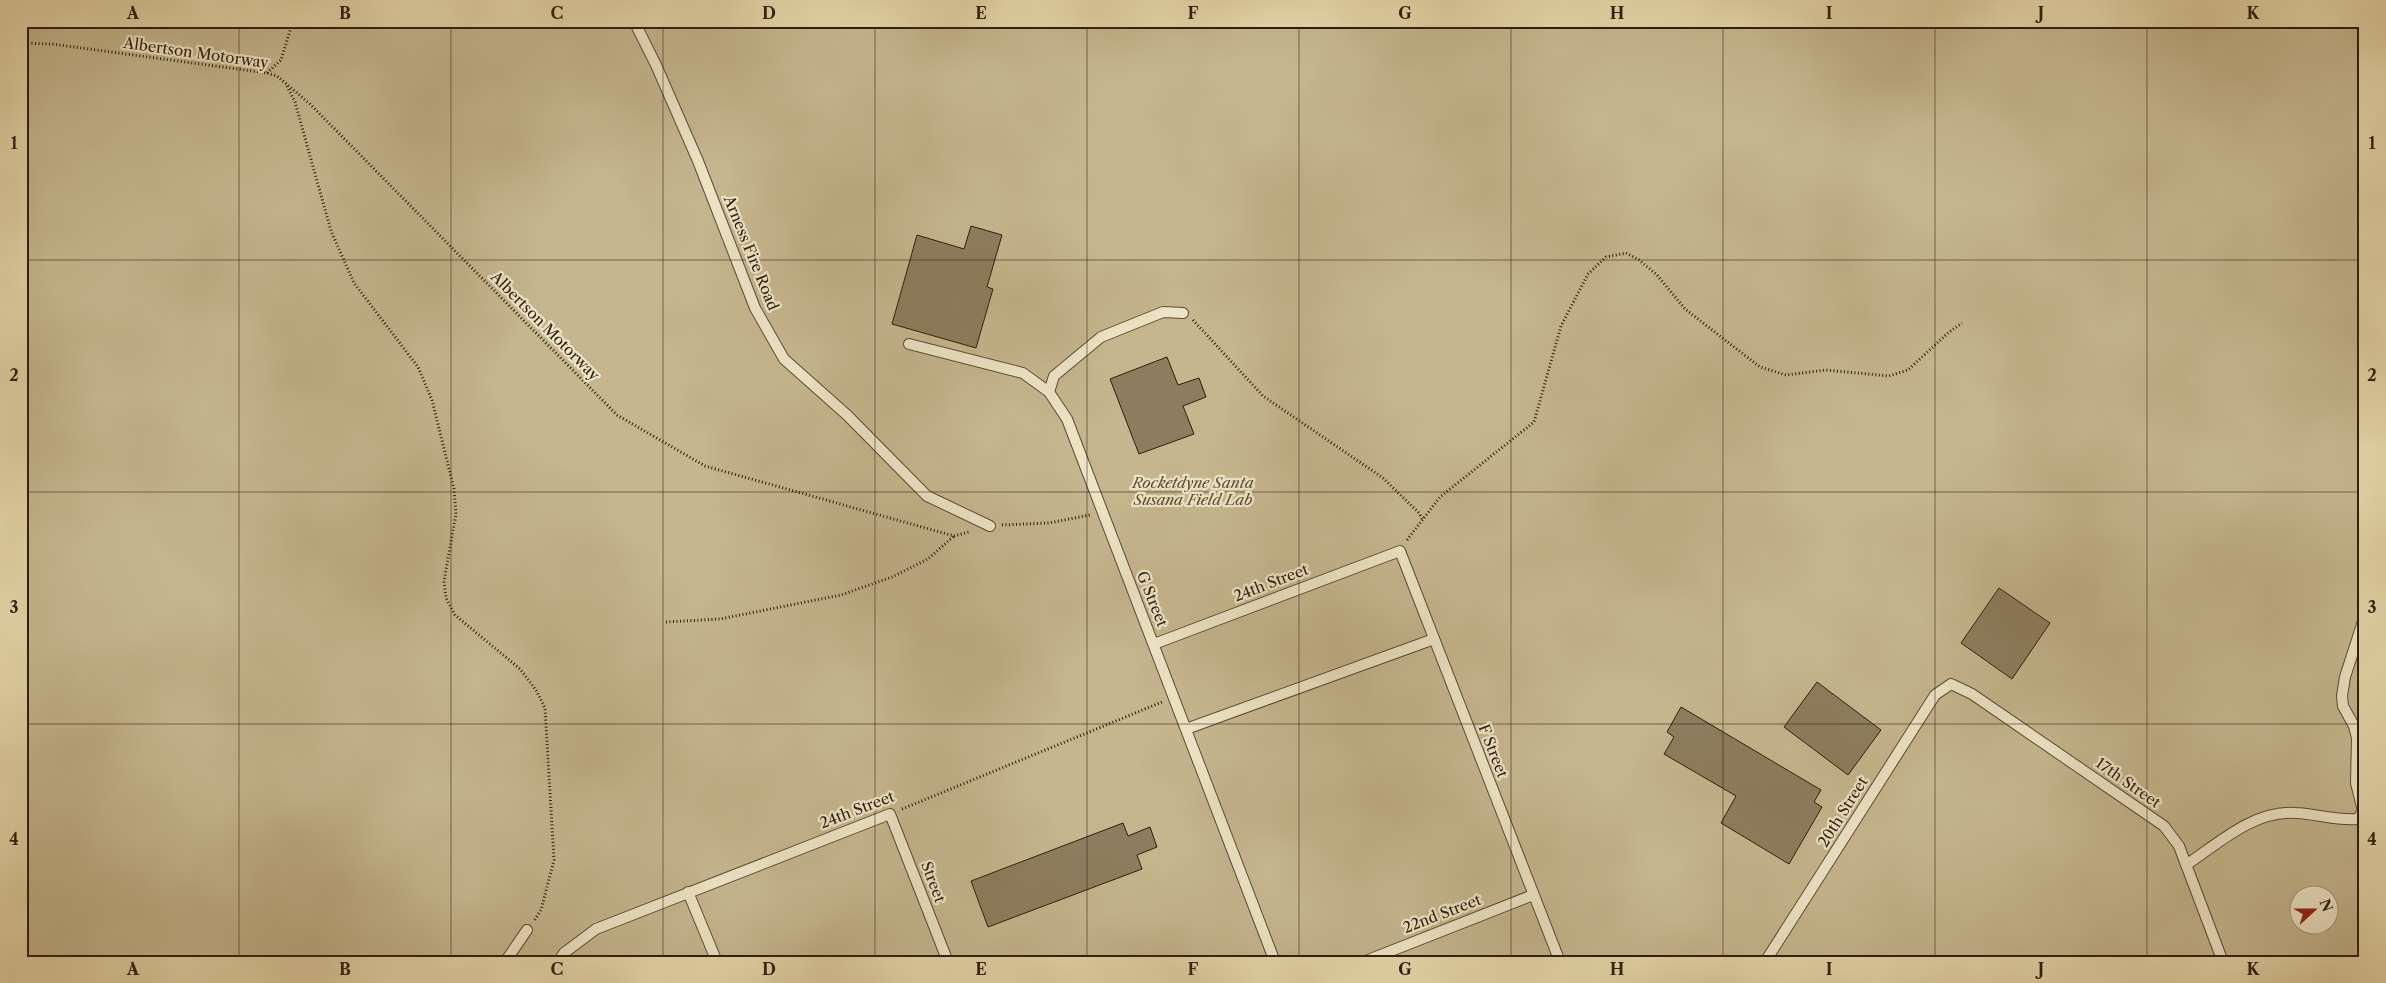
<svg xmlns="http://www.w3.org/2000/svg" width="2386" height="983" font-family="'Libre Caslon Text',serif">
  <style>
    .green { fill: #c5b68e; stroke: #7a6a4e; fill-rule: evenodd }
    .building { fill: #8d7d5e; stroke: #2f1d0d }
    .lines { fill: none; stroke-linecap: round; stroke-linejoin: round }
    .lane-casing { stroke: #5c4b34; stroke-width: 12 }
    .path { stroke: #2f1d0d; stroke-width: 3; stroke-dasharray: 1 2.5; stroke-linecap: butt }
    .lane { stroke: #ede4c6; stroke-width: 10 }
    .grid { fill: none; stroke: #2f1d0d; stroke-width: 1; stroke-opacity: 0.55 }
    .labels { text-anchor: middle; stroke-width: 4.5; stroke-linejoin: round; paint-order: stroke }
    .street-label { font-size: 15px; fill: #2f1d0d; stroke: #ede4c6 }
    .park-label { font-size: 15px; font-style: italic; fill: #5c4b34; stroke: #ede4c6 }
    .neatline { fill: none; stroke: #2f1d0d; stroke-width: 2 }
    .grid-label { font-size: 16px; text-anchor: middle; font-weight: bold; fill: #2f1d0d }
  </style>
  <rect width="100%" height="100%" fill="#e4d5a8"/>
  <filter id="stains"><feTurbulence type="fractalNoise" baseFrequency=".004" numOctaves="4"/><feColorMatrix values="0 0 0 0 .2 0 0 0 0 .09 0 0 0 0 .02 0 0 0 .5 -.17"/></filter>
  <radialGradient id="worn" r=".72"><stop offset=".6" stop-color="#630" stop-opacity="0"/><stop offset="1" stop-color="#630" stop-opacity=".3"/></radialGradient>
  <!-- green -->
  <path class="green" d="M 21,21 L 2365,21 L 2365,962 L 21,962 ZM 2298,896 L 2328,896 L 2328,926 L 2298,926 Z"/>
  <!-- building -->
  <path class="building" d="M 971,226 L 1002,235 L 987,287 L 993,289 L 976,348 L 892,324 L 917,235 L 964,249 Z
    M 1167,357 L 1178,385 L 1199,378 L 1206,397 L 1183,406 L 1194,434 L 1139,454 L 1110,379 Z
    M 1999,588 L 2050,623 L 2012,679 L 1961,643 Z
    M 1817,682 L 1881,730 L 1848,775 L 1784,727 Z
    M 1681,707 L 1821,790 L 1814,802 L 1822,807 L 1789,864 L 1721,823 L 1736,796 L 1664,754 L 1674,737 L 1667,732 Z
    M 1123,823 L 1128,836 L 1150,827 L 1157,847 L 1137,855 L 1142,869 L 988,927 L 971,881 Z"/>
  <g class="lines">
    <!-- lane casing -->
    <g class="lane-casing">
      <path id="lane" d="M 634,21 L 656,65 L 698,161 L 755,308 L 784,359 L 847,415 L 927,496 L 990,526
        M 909,344 L 1023,373 L 1049,392 L 1067,419 L 1275,962
        M 1049,392 L 1054,376 L 1101,337 L 1163,312 L 1183,313
        M 1154,644 L 1400,551 L 1560,962
        M 1186,729 L 1434,639
        M 2186,865 C 2219,843 2254,810 2296,813 C 2317,814 2337,821 2358,819 L 2363,811 L 2356,783 L 2357,738 L 2354,726 L 2343,706 L 2342,696 L 2345,677 L 2365,615
        M 688,892 L 717,962
        M 505,962 L 527,930
        M 558,962 L 564,953 L 596,929 L 890,814 L 948,962
        M 1363,962 L 1533,895
        M 1765,962 L 1935,695 L 1951,684 L 1972,694 L 2164,826 L 2179,846 L 2223,962"/>
    </g>
    <!-- path -->
    <path class="path" d="M 21,43 L 52,44 L 267,73 L 277,76 L 310,104 L 617,415 L 705,466 L 954,536 L 969,532
      M 267,73 L 281,60 L 293,21
      M 287,86 L 295,102 L 331,231 L 354,283 L 418,367 L 432,400 L 454,489 L 456,514 L 444,581 L 446,598 L 455,615 L 520,669 L 536,690 L 545,708 L 554,860 L 541,910 L 534,921
      M 1193,320 L 1263,396 L 1383,478 L 1419,513 L 1423,520
      M 1002,525 L 1049,523 L 1090,515
      M 1407,540 L 1440,497 L 1534,422 L 1561,326 L 1588,274 L 1606,257 L 1626,253 L 1639,260 L 1657,275 L 1685,309 L 1760,367 L 1786,375 L 1826,370 L 1889,376 L 1908,370 L 1949,332 L 1962,323
      M 666,622 L 720,619 L 841,595 L 892,577 L 928,559 L 954,536
      M 902,809 L 1162,702"/>
    <!-- lane -->
    <use href="#lane" class="lane"/>
  </g>
  <!-- grid -->
  <path class="grid" d="M 239,21 L 239,962M 451,21 L 451,962M 663,21 L 663,962M 875,21 L 875,962M 1087,21 L 1087,962M 1299,21 L 1299,962M 1511,21 L 1511,962M 1723,21 L 1723,962M 1935,21 L 1935,962M 2147,21 L 2147,962M 21,260 L 2365,260M 21,492 L 2365,492M 21,724 L 2365,724"/>
  <g class="labels">
    <!-- street labels -->
    <g class="street-label">
      <text transform="translate(196 53) rotate(8)" y="5">Albertson Motorway</text>
      <text transform="translate(751 253) rotate(68)" y="5">Arness Fire Road</text>
      <text transform="translate(545 326) rotate(45)" y="5">Albertson Motorway</text>
      <text transform="translate(1271 583) rotate(-21)" y="5">24th Street</text>
      <text transform="translate(1152 599) rotate(68)" y="5">G Street</text>
      <text transform="translate(1493 751) rotate(69)" y="5">F Street</text>
      <text transform="translate(2128 783) rotate(35)" y="5">17th Street</text>
      <text transform="translate(857 810) rotate(-21)" y="5">24th Street</text>
      <text transform="translate(1843 812) rotate(-58)" y="5">20th Street</text>
      <text transform="translate(933 882) rotate(69)" y="5">Street</text>
      <text transform="translate(1442 914) rotate(-21)" y="5">22nd Street</text>
    </g>
    <!-- park labels -->
    <g class="park-label">
      <text x="1193" y="488">Rocketdyne Santa<tspan x="1193" dy="17">Susana Field Lab</tspan></text>
    </g>
  </g>
  <!-- margin -->
  <rect width="2386" height="983" fill="none" stroke="#e4d5a8" stroke-width="55"/>
  <!-- north arrow -->
  <g transform="translate(2314 910) rotate(69)"><circle r="24" fill="#ede4c6" stroke="#a1947c"/>
  <path d="M0-4L9 19L0 12L-9 19Z" fill="#8f2418"/>
  <text y="-8" font-size="14" font-weight="bold" text-anchor="middle" fill="#2f1d0d">N</text>
  </g>
  <rect x="28" y="28" width="2330" height="928" class="neatline"/>
  <g class="grid-label">
    <text x="133" y="19">A</text>
    <text x="345" y="19">B</text>
    <text x="557" y="19">C</text>
    <text x="769" y="19">D</text>
    <text x="981" y="19">E</text>
    <text x="1193" y="19">F</text>
    <text x="1405" y="19">G</text>
    <text x="1617" y="19">H</text>
    <text x="1829" y="19">I</text>
    <text x="2041" y="19">J</text>
    <text x="2253" y="19">K</text>
    <text x="14" y="149">1</text>
    <text x="2372" y="149">1</text>
    <text x="14" y="381">2</text>
    <text x="2372" y="381">2</text>
    <text x="14" y="613">3</text>
    <text x="2372" y="613">3</text>
    <text x="14" y="845">4</text>
    <text x="2372" y="845">4</text>
    <text x="133" y="975">A</text>
    <text x="345" y="975">B</text>
    <text x="557" y="975">C</text>
    <text x="769" y="975">D</text>
    <text x="981" y="975">E</text>
    <text x="1193" y="975">F</text>
    <text x="1405" y="975">G</text>
    <text x="1617" y="975">H</text>
    <text x="1829" y="975">I</text>
    <text x="2041" y="975">J</text>
    <text x="2253" y="975">K</text>
  </g>
  <rect width="100%" height="100%" filter="url(#stains)"/>
  <rect width="100%" height="100%" fill="url(#worn)"/>
</svg>
